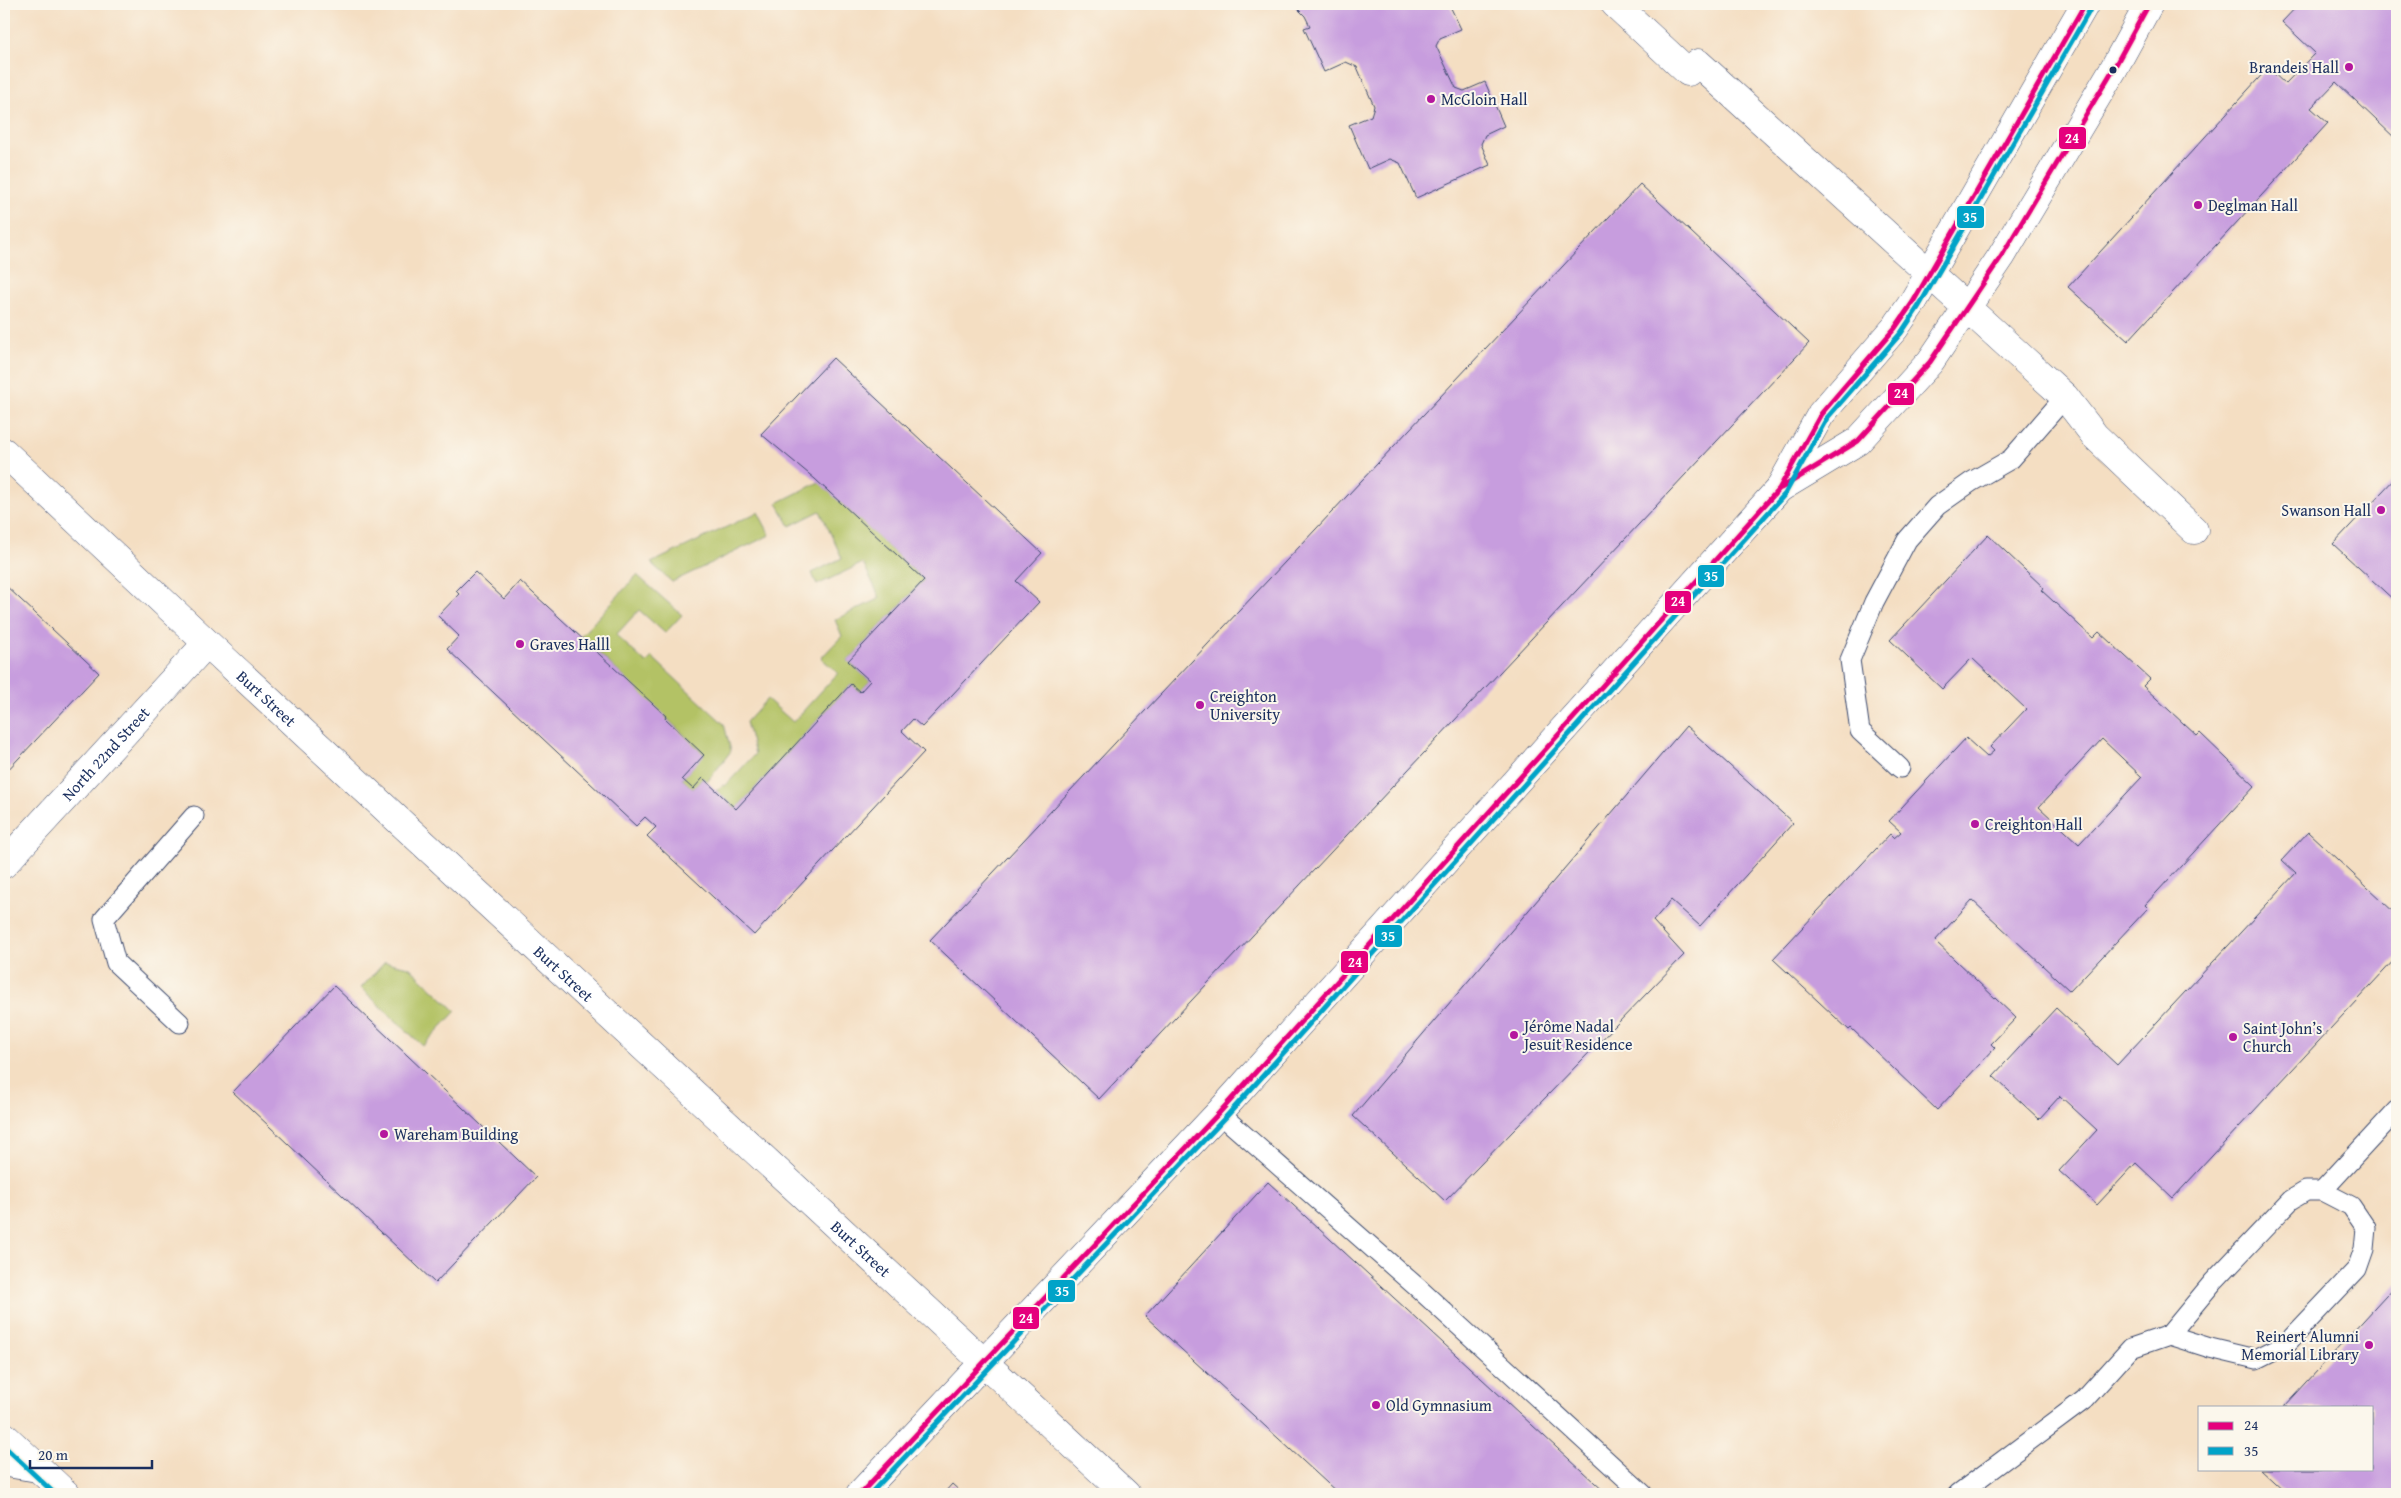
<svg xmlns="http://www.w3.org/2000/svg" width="2401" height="1498" font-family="'Gentium Book Plus',serif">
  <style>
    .green { fill: #b3c265; stroke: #677862 }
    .building { fill: #c79dde; fill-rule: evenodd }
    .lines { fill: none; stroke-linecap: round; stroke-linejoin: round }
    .lane-casing { stroke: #3c496d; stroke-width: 21 }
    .street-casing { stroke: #3c496d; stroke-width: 29 }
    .secondary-casing { stroke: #3c496d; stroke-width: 29 }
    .highway-casing { stroke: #3c496d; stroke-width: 29 }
    .lane { stroke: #fff; stroke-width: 19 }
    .street { stroke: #fff; stroke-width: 28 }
    .secondary { stroke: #fff; stroke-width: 28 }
    .highway { stroke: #fff; stroke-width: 28 }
    .bus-1-casing { stroke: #fbf7ec; stroke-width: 9 }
    .bus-2-casing { stroke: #fbf7ec; stroke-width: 9 }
    .bus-1 { stroke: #e5007d; stroke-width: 5 }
    .bus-2 { stroke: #01a3c8; stroke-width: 5 }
    .poi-dot { fill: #b5179e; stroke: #fbf7ec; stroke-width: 2 }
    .bus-dot { fill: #1b2f5e; stroke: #fbf7ec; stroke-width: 2 }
    .labels { text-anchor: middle; stroke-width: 4; stroke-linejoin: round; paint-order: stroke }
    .poi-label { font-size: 16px; fill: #1b2f5e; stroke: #fbf7ec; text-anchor: start }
    .street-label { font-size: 16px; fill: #1b2f5e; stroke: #fbf7ec }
    .line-badge { stroke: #fbf7ec; stroke-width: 2 }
    .badge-label { font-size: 14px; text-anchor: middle; font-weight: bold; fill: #fff }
  </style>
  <rect width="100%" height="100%" fill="#fbf7ec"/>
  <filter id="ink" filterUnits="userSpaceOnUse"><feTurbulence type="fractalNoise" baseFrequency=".02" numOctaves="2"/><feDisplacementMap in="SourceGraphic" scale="10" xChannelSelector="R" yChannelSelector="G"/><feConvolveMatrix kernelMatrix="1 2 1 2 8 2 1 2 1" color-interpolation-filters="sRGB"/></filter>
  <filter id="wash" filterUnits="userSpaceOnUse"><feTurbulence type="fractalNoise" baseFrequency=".0096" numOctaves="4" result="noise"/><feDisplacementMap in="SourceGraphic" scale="20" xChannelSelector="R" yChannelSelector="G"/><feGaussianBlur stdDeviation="1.12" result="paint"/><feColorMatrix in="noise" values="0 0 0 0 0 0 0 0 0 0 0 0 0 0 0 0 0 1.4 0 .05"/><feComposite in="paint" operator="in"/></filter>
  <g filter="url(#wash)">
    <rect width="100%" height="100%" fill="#f4dec2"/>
    <!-- green -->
    <path class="green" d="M 819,482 L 924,580 L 848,661 L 870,681 L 860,692 L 851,684 L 736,809 L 716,791 L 723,785 L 725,786 L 755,754 L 746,722 L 767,699 L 793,722 L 838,673 L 821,658 L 842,636 L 835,620 L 880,598 L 863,563 L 817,585 L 812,573 L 842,558 L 820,511 L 790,526 L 777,503 Z
      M 758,512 L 770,535 L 672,582 L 651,563 Z
      M 637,575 L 682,615 L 665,633 L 639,610 L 616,635 L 646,663 L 652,657 L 724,724 L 731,751 L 707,782 L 703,778 L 693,789 L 682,779 L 704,754 L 581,636 Z
      M 385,962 L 409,967 L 456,1011 L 423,1046 L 361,988 Z"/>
    <g id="blocks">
      <!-- building -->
      <path class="building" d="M 1287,4 L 1449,4 L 1461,29 L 1440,38 L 1436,46 L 1456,88 L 1464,91 L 1485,82 L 1504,126 L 1485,135 L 1481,144 L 1490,165 L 1416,198 L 1400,163 L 1390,159 L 1368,169 L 1349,125 L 1371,116 L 1374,106 L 1357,67 L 1346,62 L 1324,72 L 1304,28 L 1310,26 L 1305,16 L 1296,7 Z
        M 2299,4 L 2397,4 L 2397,140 L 2336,82 L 2311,108 L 2328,123 L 2128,341 L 2068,287 L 2268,68 L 2285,84 L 2315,53 L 2282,22 Z
        M 1640,184 L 1809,343 L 1099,1099 L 930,940 Z
        M 833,358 L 1042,553 L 1016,581 L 1039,602 L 922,727 L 913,719 L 902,731 L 924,752 L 754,935 L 647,836 L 656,827 L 645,817 L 636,826 L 447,649 L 459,636 L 438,616 L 459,594 L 456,591 L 475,572 L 504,599 L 520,581 L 666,716 L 665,718 L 704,755 L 682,779 L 693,789 L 703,778 L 736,809 L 851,684 L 860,692 L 870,681 L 848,661 L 924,580 L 815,479 L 761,434 Z
        M 2397,476 L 2397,603 L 2333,544 Z
        M 1988,535 L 2044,588 L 2041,590 L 2093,638 L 2099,632 L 2150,679 L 2143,686 L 2197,736 L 2200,733 L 2255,786 L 2145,905 L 2148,908 L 2070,991 L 1972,900 L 1935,941 L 2016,1018 L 1991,1044 L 1995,1048 L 1937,1110 L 1851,1028 L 1849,1030 L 1773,959 L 1890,834 L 1894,838 L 1901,832 L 1889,821 L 1966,738 L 1987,757 L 1994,751 L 1990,747 L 2026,709 L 1972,658 L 1942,689 L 1890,640 ZM 2102,739 L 2142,777 L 2079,844 L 2039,807 Z
        M 4,584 L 99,673 L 4,774 Z
        M 1686,726 L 1793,823 L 1700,926 L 1671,900 L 1653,921 L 1684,955 L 1445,1201 L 1353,1116 Z
        M 2308,832 L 2397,915 L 2397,957 L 2173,1198 L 2136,1163 L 2097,1205 L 2059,1171 L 2097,1130 L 2060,1096 L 2039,1119 L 1993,1076 L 2056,1008 L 2117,1065 L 2296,873 L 2282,860 Z
        M 334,986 L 536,1177 L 435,1283 L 233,1092 Z
        M 1268,1182 L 1607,1494 L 1339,1494 L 1145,1316 Z
        M 2397,1284 L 2397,1494 L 2287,1494 L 2260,1469 L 2372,1469 L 2372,1407 L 2284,1407 Z
        M 952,1484 L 963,1494 L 943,1494 Z"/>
    </g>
  </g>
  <g filter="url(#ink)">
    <use href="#blocks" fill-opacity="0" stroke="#3c496d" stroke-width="1"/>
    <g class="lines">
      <!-- lane casing -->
      <g class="lane-casing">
        <path id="lane" d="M 1900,768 L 1860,731 L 1850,660 L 1874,602 L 1907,540 L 1937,506 L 1971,482 L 2011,459 L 2065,397
          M 180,1023 L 116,963 L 104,919 L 194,816
          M 1219,1113 L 1418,1288 L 1643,1494
          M 2322,1191 L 2397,1110
          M 4,1467 L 42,1473
          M 1958,1494 L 2084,1400 L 2131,1348 L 2169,1335 L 2213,1282 L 2291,1200 L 2306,1191 L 2322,1191 L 2351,1206 L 2366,1228 L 2364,1249 L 2357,1269 L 2286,1344 L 2256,1359 L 2210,1348 L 2169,1335"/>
      </g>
      <!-- street casing -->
      <g class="street-casing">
        <g id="street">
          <path d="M 1615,4 L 1688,72 L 1698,63 L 2065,397 L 2095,436 L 2194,530"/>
          <path id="s1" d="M 4,864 L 207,643"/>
        </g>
      </g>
      <!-- secondary casing -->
      <g class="secondary-casing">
        <g id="secondary">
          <path id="s2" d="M 4,452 L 207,643 L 1126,1494"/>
          <path d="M 1780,488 L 1858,441 L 1930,362 L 2001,257 L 2114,68 L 2149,4"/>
          <path d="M 860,1494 L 1219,1113 L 1779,489 L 1821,414 L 1895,328 L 1913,302 L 2085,4"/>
        </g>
      </g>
      <!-- highway casing -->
      <g class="highway-casing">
        <path id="highway" d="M 4,1436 L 66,1494"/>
      </g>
      <!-- lane -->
      <use href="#lane" class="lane"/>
      <!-- street -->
      <use href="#street" class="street"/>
      <!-- secondary -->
      <use href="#secondary" class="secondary"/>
      <!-- highway -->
      <use href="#highway" class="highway"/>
      <!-- bus-1 casing -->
      <g class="bus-1-casing">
        <path id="bus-1" d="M 1781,488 L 1858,441 L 1930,362 L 2001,257 L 2114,68 L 2149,4
          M 860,1494 L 1219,1113 L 1779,489 L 1821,414 L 1895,328 L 1913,302 L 2085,4"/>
      </g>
      <!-- bus-2 casing -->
      <g class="bus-2-casing">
        <path id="bus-2" d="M 4,1446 L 55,1494
          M 870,1494 L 1225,1118 L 1785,494 L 1827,418 L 1901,333 L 1919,306 L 2091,8"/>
      </g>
      <!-- bus-1 -->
      <use href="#bus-1" class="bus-1"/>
      <!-- bus-2 -->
      <use href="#bus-2" class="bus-2"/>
    </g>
  </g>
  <!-- markers -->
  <g class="poi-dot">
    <circle cx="2349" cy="67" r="5"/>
    <circle cx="1431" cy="99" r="5"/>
    <circle cx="2198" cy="205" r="5"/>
    <circle cx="2381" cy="510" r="5"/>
    <circle cx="520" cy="644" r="5"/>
    <circle cx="1200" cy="705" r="5"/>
    <circle cx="1975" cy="824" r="5"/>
    <circle cx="1514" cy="1035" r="5"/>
    <circle cx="2233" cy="1037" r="5"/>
    <circle cx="384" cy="1134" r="5"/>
    <circle cx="2369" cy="1345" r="5"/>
    <circle cx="1376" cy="1405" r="5"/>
  </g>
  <circle class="bus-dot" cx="2113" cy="70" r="4.5"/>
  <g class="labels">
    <!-- poi labels -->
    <g class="poi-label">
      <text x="2339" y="73" text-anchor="end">Brandeis Hall</text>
      <text x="1441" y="105">McGloin Hall</text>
      <text x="2208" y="211">Deglman Hall</text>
      <text x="2371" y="516" text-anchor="end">Swanson Hall</text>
      <text x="530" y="650">Graves Halll</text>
      <text x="1210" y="702">Creighton<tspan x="1210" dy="18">University</tspan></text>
      <text x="1985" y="830">Creighton Hall</text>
      <text x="1524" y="1032">Jérôme Nadal<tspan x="1524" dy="18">Jesuit Residence</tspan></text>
      <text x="2243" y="1034">Saint John’s<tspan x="2243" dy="18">Church</tspan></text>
      <text x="394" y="1140">Wareham Building</text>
      <text x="2359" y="1342" text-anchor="end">Reinert Alumni<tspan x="2359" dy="18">Memorial Library</tspan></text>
      <text x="1386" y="1411">Old Gymnasium</text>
    </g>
    <!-- street labels -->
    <g class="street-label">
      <text dy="6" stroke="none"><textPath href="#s2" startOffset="360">Burt Street</textPath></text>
      <text dy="6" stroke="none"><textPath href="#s1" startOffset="150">North 22nd Street</textPath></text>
      <text dy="6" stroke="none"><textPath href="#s2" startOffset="765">Burt Street</textPath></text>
      <text dy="6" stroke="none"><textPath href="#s2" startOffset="1170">Burt Street</textPath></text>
    </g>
  </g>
  <g class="line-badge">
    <rect x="2058" y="126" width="29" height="24" rx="5" fill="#e5007d"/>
    <rect x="1956" y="205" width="29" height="24" rx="5" fill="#01a3c8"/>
    <rect x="1887" y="382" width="28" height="24" rx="5" fill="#e5007d"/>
    <rect x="1697" y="564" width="28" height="24" rx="5" fill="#01a3c8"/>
    <rect x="1664" y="590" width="28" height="24" rx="5" fill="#e5007d"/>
    <rect x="1374" y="924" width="29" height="24" rx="5" fill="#01a3c8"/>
    <rect x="1340" y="950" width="29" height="24" rx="5" fill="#e5007d"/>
    <rect x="1047" y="1279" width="29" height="24" rx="5" fill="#01a3c8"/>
    <rect x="1012" y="1306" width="28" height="24" rx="5" fill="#e5007d"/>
  </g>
  <g class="badge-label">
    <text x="2072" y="143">24</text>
    <text x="1970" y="222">35</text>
    <text x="1901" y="398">24</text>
    <text x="1711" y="581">35</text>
    <text x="1678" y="606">24</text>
    <text x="1388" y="941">35</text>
    <text x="1355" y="967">24</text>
    <text x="1062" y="1296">35</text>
    <text x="1026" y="1323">24</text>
  </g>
  <!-- margin -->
  <rect width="2401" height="1498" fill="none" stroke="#fbf7ec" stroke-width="20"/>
  <!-- legend -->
  <rect x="2198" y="1406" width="175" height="65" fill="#fbf7ec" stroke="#a1a7b3"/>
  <rect x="2208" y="1422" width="25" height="8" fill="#e5007d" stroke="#a1a7b3"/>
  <text x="2244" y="1430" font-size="15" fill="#1b2f5e">24</text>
  <rect x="2208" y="1447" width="25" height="8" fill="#01a3c8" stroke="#a1a7b3"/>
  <text x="2244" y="1456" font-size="15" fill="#1b2f5e">35</text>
  <!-- scale -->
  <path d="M30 1460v8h122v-8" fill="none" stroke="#1b2f5e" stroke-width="2.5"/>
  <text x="38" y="1460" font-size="15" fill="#1b2f5e" stroke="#fbf7ec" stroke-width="4" paint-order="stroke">20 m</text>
</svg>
